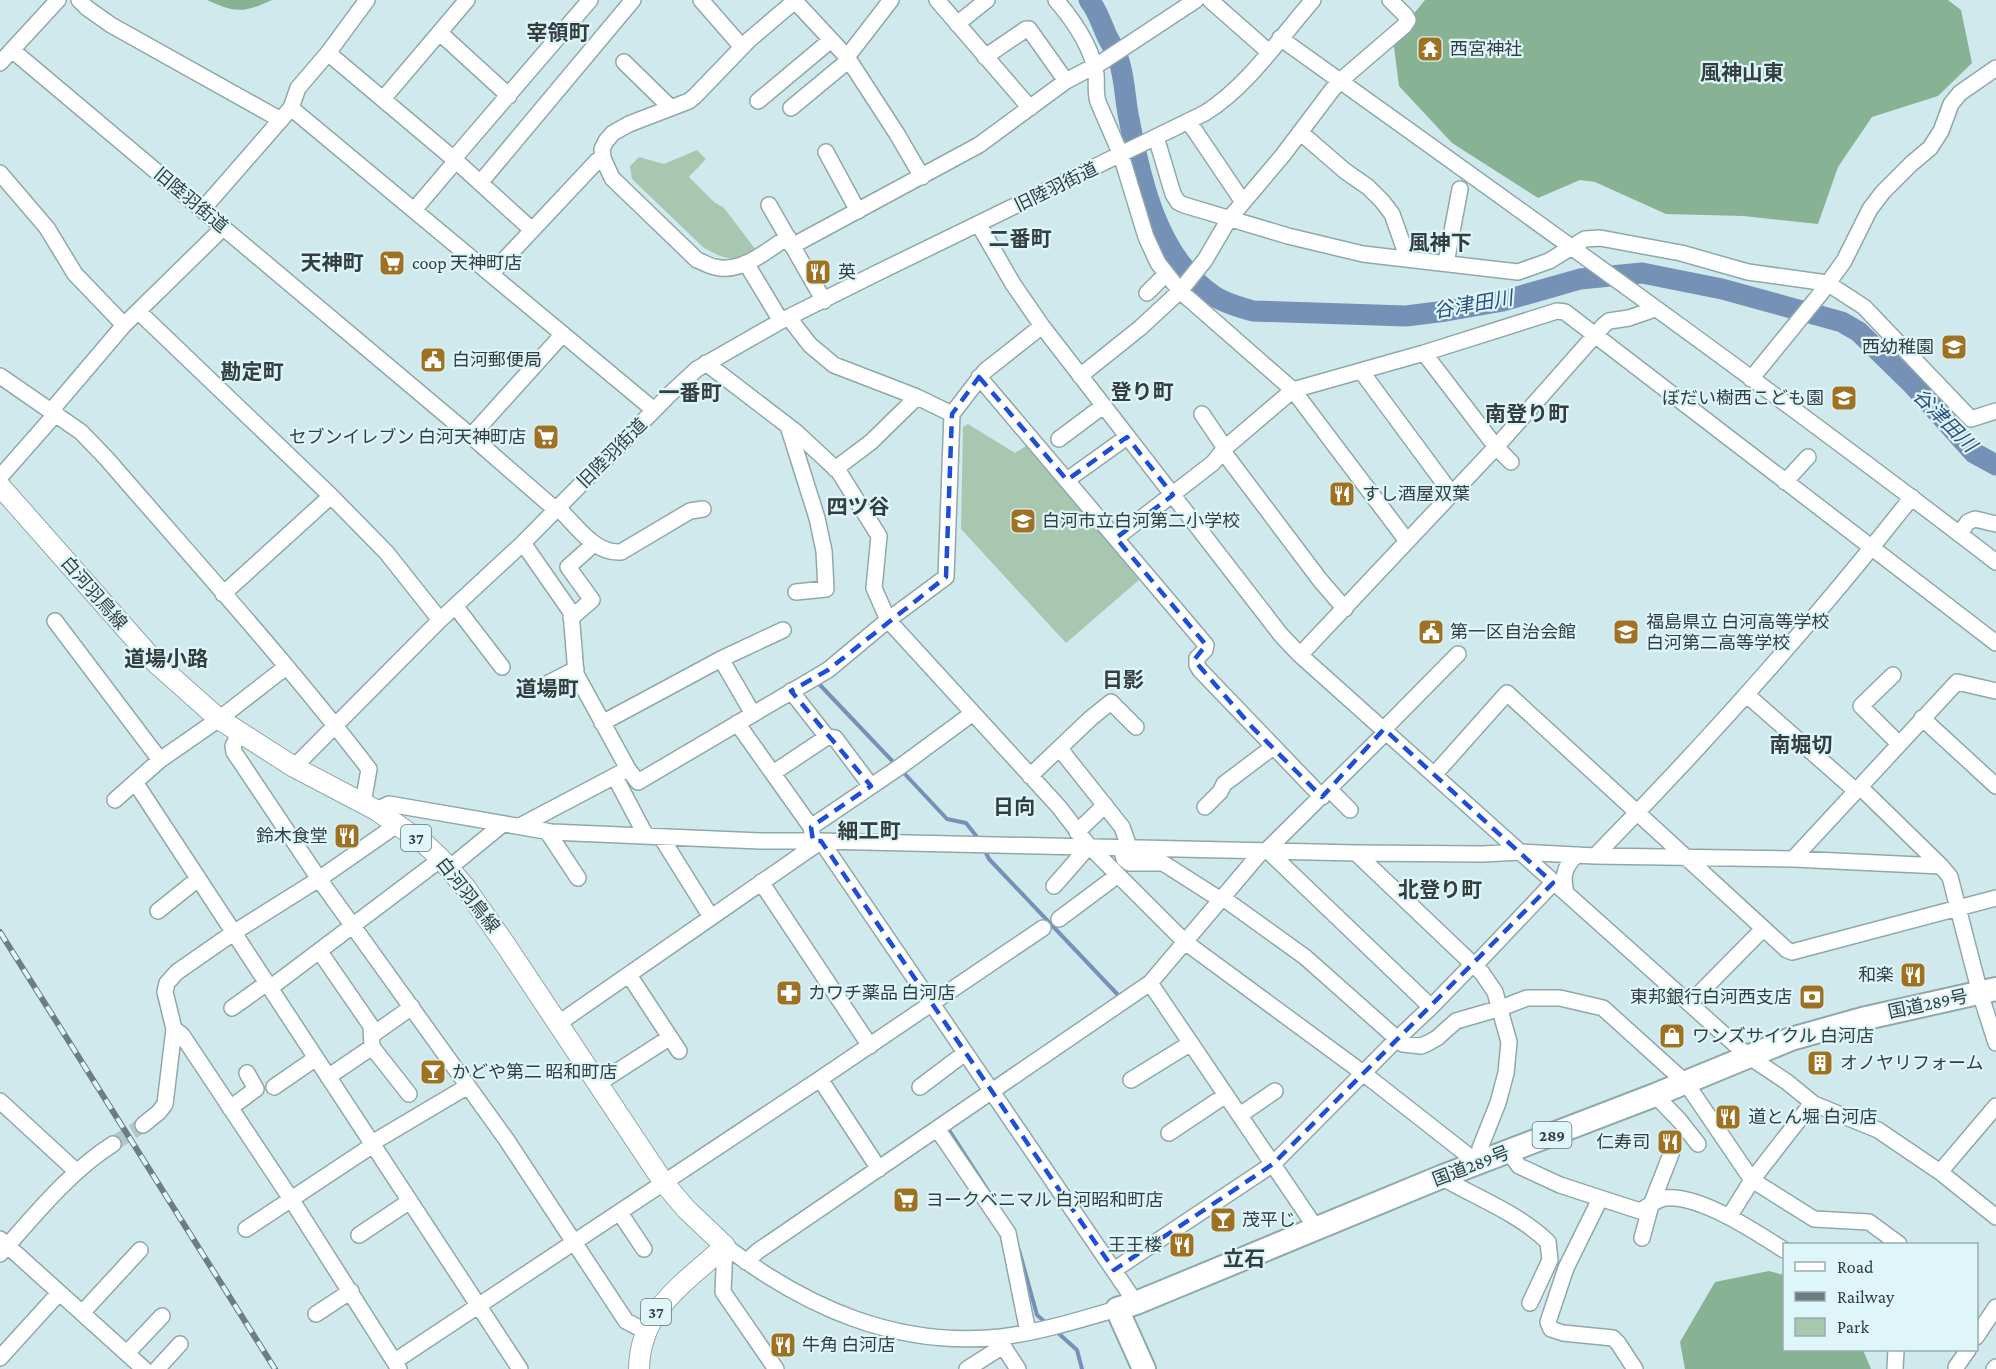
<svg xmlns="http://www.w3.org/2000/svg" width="1996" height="1369" font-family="'Crimson Pro','Noto Sans JP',serif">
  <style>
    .green { fill: #a8c7b1 }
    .forest { fill: #88b294 }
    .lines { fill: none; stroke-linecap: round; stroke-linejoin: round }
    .stream { stroke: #7691b6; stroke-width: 4 }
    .river { stroke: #7691b6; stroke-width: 21 }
    .minor-tunnel { stroke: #b1c7c9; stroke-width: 15; stroke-dasharray: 15 8; stroke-linecap: butt }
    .minor-casing { stroke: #91a8ab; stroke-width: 18 }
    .major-casing { stroke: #91a8ab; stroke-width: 22 }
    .highway-casing { stroke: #91a8ab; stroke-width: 26 }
    .minor { stroke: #fff; stroke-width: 15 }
    .major { stroke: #fff; stroke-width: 20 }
    .highway { stroke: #fff; stroke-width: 22 }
    .rail-casing { stroke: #6e7e7f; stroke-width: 6 }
    .rail { stroke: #def6f9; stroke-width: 4; stroke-dasharray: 11; stroke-linecap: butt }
    .marked { fill: none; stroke: #1d4ed8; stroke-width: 4.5; stroke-dasharray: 12 8; stroke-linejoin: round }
    .labels { text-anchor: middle; stroke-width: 4.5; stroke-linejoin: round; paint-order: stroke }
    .shield { fill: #def6f9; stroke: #677577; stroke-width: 1.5 }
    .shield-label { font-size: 16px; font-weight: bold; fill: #343e3f }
    .poi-label { font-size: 18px; fill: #343e3f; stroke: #def6f9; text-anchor: start }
    .street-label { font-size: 18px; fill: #343e3f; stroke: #def6f9 }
    .water-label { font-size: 20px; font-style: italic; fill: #2a4f80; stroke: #def6f9 }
    .quarter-label { font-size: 21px; font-weight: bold; fill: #343e3f; stroke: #def6f9 }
  </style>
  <rect width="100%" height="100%" fill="#d0e9ec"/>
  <!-- green -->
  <path class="green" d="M 697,150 L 706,159 L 689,177 L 714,202 L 724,208 L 756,250 L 738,261 L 720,256 L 704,248 L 632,179 L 630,166 L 639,157 L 664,164 Z
    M 968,424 L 1015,453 L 1029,444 L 1139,580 L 1066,643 L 961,529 L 963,427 Z"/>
  <!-- forest -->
  <path class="forest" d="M 207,0 L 272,0 C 244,13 235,13 207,0 Z
    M 1425,0 L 1948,0 L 1961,10 L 1972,63 L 1938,96 L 1872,117 L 1838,167 L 1818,224 L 1743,216 L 1666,214 L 1595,182 L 1580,180 L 1538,198 L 1452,143 L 1399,86 L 1393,39 Z
    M 1769,1271 L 1784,1275 L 1784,1350 L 1863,1350 L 1871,1369 L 1685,1369 L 1680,1342 L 1715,1282 Z"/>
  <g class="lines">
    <!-- stream -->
    <path class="stream" d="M 820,685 L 897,766
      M 902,771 L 947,819 L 966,823 L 981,842
      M 984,849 L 989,859 L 1119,996 L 1118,997
      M 947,1127 L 1014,1231
      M 1019,1250 L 1037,1315 L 1046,1323
      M 1057,1332 L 1077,1350 L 1082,1369"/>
    <!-- river -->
    <path class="river" d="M 1089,0 C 1098,11 1101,23 1107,36 C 1111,44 1116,52 1119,61 C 1125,79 1125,101 1129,119 C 1141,182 1158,258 1214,296 C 1226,304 1240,307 1253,311 L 1406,316 L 1446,311 L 1503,301 L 1580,279 L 1642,273 L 1722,289 L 1842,322 L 1859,332 L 1913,385 L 1974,453 L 1996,465"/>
    <!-- minor-tunnel -->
    <path class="minor-tunnel" d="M 113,1144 L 143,1125"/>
    <!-- minor casing -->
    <g class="minor-casing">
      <path id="minor" d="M 79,0 L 87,8 L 111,25 L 281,120
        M 701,0 L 742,47
        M 794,0 L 847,57 L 897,134 L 922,177
        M 937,0 L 1030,108
        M 1056,0 C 1074,21 1092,47 1096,74 C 1097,84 1095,92 1098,102 L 1121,155 L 1146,237 L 1158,263 L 1180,291 L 1293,390 L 1407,541
        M 1210,0 L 1269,52
        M 957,24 L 987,0
        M 440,33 L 509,96
        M 1280,38 C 1520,210 1762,382 1996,562
        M 12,50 L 471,436 L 556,510
        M 328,53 L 455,160 L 532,230
        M 847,57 L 891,0
        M 985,57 L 1026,29 L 1029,29 L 1066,81
        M 624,62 L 671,108
        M 0,63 L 58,0
        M 383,99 L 467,0
        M 758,101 L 831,40
        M 291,108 L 654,410
        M 791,108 L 849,60
        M 1189,122 L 1243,202
        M 1300,132 L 1345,171 L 1368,187 L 1382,201 L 1392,214 L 1408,259
        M 1156,137 L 1173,194 L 1178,202 L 1184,205 L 1288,236 L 1363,254 L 1518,272 L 1549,261 L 1585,239 L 1600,238 L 1681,253 L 1748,272 L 1827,283 L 1864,307 L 1971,419 L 1996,411
        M 826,152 L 858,211
        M 0,173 L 47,228 L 75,274 L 124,325
        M 480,183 L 633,0
        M 769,205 L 824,301
        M 203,209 L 291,108 L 298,88 L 328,53 L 367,0
        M 414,210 L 454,163 L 456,156 L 590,0
        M 979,225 L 1013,284 L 1042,326 L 1281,635 L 1300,655 L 1748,1056 L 1787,1082 L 1814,1104 L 1878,1130 L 1940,1172 L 1996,1217
        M 788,237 C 766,251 741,274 715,267 C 709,266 703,262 697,260 L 612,178 L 603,158 L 602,149 L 606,141 L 613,133 L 629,124 L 689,101 L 695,96 L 749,40 L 796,0
        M 792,246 L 979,145 L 1066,81 L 1102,62 L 1196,0
        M 746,263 L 781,321
        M 1446,263 L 1460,189
        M 491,274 L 597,161 L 603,158
        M 1147,293 L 1166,274
        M 139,312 L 331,496 L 386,552 L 440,620
        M 789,318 L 810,345 L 834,365 L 917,397 L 952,414
        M 1424,353 L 1496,447 L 1511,462
        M 706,363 L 796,432 L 839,472 L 879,536 L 874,588 L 888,620 L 1059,807 L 1089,846 L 1185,942 L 1363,1073 L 1479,1164
        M 1361,371 L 1452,494
        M 0,376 L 81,432 L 107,459 C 195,561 287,662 369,769 L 363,803
        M 1080,376 L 1140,328 L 1180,291 L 1205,260 L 1229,219 L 1283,155 L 1332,90 L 1340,81 L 1404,26 L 1408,20 L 1406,16 L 1390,0
        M 979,377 L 1206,645 L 1205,650 L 1197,658 L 1197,665 L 1200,670 L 1322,797
        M 1751,379 L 1821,293 L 1844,261 L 1870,209 L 1883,192 L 1911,164 L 1930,148 L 1941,131 L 1951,104 L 1960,93 L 1996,68
        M 788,426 L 817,518 L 824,551 L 826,589 L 796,592
        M 471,436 L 563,334
        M 1059,439 L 1103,406
        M 835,469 L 871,442 L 917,397
        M 0,477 L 52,418 L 56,405 L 124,325 L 224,227
        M 1067,480 L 1127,437
        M 1785,482 L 1808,457
        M 558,508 C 576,525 594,554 621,552 L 690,511 L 703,509
        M 1959,534 L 1968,522 L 1975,519 L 1996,524
        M 1116,538 L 1213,463 L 1225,448 L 1202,414
        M 523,543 L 571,612 L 576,674 L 628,769 L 638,782 L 828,670 L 888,620 L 946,577 L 952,414 L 985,371 L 1042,326
        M 223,594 L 331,496
        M 456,607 L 502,667
        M 1345,609 L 1320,580 L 1225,454 L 1225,448 L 1293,390 L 1424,353 L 1557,311 L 1565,312 L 1996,643
        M 571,618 L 592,600 L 568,567 L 594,544
        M 55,621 L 160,760
        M 1300,655 L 1496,447 L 1604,325 L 1609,321 L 1629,318 L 1655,309
        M 721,659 L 753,714
        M 1893,675 L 1861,706 L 1899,744
        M 543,686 L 576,669
        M 791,691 L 827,737
        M 1747,695 L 1856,791
        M 1922,718 L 1996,786
        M 602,723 L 721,659 L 783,630
        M 239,734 L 233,746 L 234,752 L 319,879 L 506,1139 L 626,1321 L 645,1331
        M 1060,749 L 1122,827 L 1129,847
        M 294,767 L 440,620 L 523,543 L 671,393 L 697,369 L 781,321 L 875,274 L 1205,113 C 1248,86 1279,39 1313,0
        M 773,773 L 827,737 L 835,738 L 871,786
        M 1434,775 L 1507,693 L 1787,950 L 1792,952 L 1996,898
        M 1030,776 L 1091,718 L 1111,702 L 1136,727
        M 615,777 L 646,836
        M 135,782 L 520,1369
        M 1860,787 L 1941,866 L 1950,877 L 1980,993 L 1996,1043
        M 1329,789 L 1350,810
        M 115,800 L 160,760 L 219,719 L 286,667
        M 1205,807 L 1220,792 L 1224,784 L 1273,747
        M 376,810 L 389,804 L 551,832 L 760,841 L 821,841 L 1356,853 L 1483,854 L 1520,852 L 1595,856 L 1793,859 L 1941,866
        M 520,826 L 628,769
        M 811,827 L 901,766 L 973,713
        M 547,831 L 578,878
        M 1077,832 L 1105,805
        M 661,837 L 711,917
        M 821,841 L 1136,1303
        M 1121,847 L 1124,859 L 1129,863 L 1163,863 L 1221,900
        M 1267,850 L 1381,737 L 1384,729 L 1458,654
        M 1267,850 L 1431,1007
        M 1356,853 L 1482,973 L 1495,992 L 1509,1042 L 1506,1073 L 1498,1103 L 1480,1148 L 1489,1159
        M 1595,856 C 1707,742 1813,623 1912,497
        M 1793,859 L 1957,682 L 1996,691
        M 449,868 L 503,824
        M 761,882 L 870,1046
        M 1054,886 L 1089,846
        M 1566,893 C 1562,877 1564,866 1577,855
        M 1223,898 L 1305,957 L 1403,1044 L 1421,1046 L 1428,1043 L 1437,1038 L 1456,1021 L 1501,1008 L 1527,998 L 1560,998 L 1603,1008 L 1686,1083 L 1752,1180 L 1814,1219 L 1869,1222 L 1899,1244
        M 158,911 L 198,879
        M 1059,919 L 1118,875
        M 320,952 L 371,1026 L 372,1047 L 409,1094
        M 629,975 L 679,1051
        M 1150,983 L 1316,1228
        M 270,988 L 441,859
        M 1690,1003 L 1763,929
        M 232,1008 L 267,983
        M 559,1023 L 814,846 L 811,827 L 737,723
        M 174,1029 L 182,1035 L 291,1199 L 399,1369
        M 372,1035 L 412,1007
        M 328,1077 L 372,1047
        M 820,1079 L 879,1169
        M 1131,1080 L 1191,1043
        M 599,1083 L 669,1038
        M 274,1087 L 316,1058
        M 920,1087 L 965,1053
        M 1655,1095 L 1680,1121 L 1698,1144
        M 0,1101 L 76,1171
        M 230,1108 L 256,1089 L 247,1073
        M 1240,1115 L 1275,1091
        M 143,1125 L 159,1112 L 165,1104 L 174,1029 L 165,992 L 167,983 L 177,972 L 233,933 L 319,879 L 398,824
        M 938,1130 L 1008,1233 L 1028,1332
        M 1169,1133 L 1226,1095
        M 372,1143 L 468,1086
        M 1509,1152 L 1519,1166 L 1560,1185 L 1640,1211 C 1647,1207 1657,1199 1665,1198 C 1699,1194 1756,1232 1784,1250
        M 1940,1172 L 1996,1106
        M 1441,1177 C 1477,1198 1518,1213 1548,1242 L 1550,1260 L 1530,1303
        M 1600,1199 L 1566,1268 L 1548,1322 L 1551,1329 L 1563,1333 L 1613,1338 L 1618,1343 L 1635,1369
        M 620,1213 L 644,1249
        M 1729,1217 L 1752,1180 L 1812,1103
        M 246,1229 L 373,1145
        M 359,1235 L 410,1201
        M 1642,1238 L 1651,1205 L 1671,1154
        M 0,1239 L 144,1369
        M 725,1246 C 807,1308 897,1348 1001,1337 C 1040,1332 1079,1320 1117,1309
        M 725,1246 L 723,1292 L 776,1369
        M 0,1254 C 35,1215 69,1172 113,1144
        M 746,1262 L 758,1251 L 1150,983 L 1262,851
        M 1114,1270 L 1273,1164 L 1396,1040 L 1431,1007 L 1467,970 L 1478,962 L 1553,883
        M 82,1313 L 140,1250
        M 316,1314 L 351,1291
        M 1976,1337 L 1996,1307
        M 1003,1346 L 1018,1369
        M 127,1353 L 162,1316
        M 0,1358 L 59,1293
        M 395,1361 L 820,1079 L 1043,928
        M 1956,1367 L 1968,1350
        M 157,1369 L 180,1344
        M 967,1369 L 1003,1346 L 1002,1337
        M 1895,1369 L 1896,1350
        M 1994,1369 L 1996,1367"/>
    </g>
    <!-- major casing -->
    <g class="major-casing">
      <path id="major" d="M 0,486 L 157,664 L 219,719 L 294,767 L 376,810 L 425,844 L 441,859 L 465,887 L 505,944 L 664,1183 L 686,1209 L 725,1246 C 685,1283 640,1309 639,1369"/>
    </g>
    <!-- highway casing -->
    <g class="highway-casing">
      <path id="highway" d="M 1144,1369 L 1117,1309 L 1136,1303 L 1441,1177 L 1655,1095 L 1791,1039 L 1862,1019 L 1996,989"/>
    </g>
    <!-- minor -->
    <use href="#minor" class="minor"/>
    <!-- major -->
    <use href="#major" class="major"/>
    <!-- highway -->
    <use href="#highway" class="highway"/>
    <!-- rail casing -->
    <g class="rail-casing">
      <path id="rail" d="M 0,932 L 275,1369"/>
    </g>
    <!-- rail -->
    <use href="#rail" class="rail"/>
  </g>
  <!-- marked area -->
  <path class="marked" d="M 979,377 L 1067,480 L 1127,437 L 1173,495 L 1116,538 L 1206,645 L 1194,660 L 1252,727 L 1322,797 L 1384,729 L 1553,883 L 1273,1164 L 1114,1270 L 821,841 L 813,841 L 811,827 L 871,786 L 791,691 L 828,670 L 946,577 L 952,414 Z"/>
  <!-- icons -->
  <defs>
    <g id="temple-square" transform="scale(1.35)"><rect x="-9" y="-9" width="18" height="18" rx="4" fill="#9e7222" stroke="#def6f9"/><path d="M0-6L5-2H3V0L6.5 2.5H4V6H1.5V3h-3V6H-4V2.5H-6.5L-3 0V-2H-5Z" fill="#fff"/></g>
    <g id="supermarket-square" transform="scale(1.35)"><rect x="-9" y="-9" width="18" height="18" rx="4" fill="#9e7222" stroke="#def6f9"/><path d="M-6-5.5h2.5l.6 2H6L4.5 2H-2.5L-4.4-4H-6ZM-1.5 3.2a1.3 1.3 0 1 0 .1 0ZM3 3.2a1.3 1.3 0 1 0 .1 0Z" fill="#fff"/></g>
    <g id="restaurant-square" transform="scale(1.35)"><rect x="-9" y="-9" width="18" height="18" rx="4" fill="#9e7222" stroke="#def6f9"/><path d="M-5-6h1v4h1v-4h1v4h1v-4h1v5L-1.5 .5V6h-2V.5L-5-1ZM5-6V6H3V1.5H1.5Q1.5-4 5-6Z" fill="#fff"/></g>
    <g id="school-square" transform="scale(1.35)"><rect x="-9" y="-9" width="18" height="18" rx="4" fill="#9e7222" stroke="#def6f9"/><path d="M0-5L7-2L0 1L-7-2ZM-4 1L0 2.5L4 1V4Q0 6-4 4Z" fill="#fff"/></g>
    <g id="civic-square" transform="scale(1.35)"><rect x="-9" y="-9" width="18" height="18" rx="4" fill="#9e7222" stroke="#def6f9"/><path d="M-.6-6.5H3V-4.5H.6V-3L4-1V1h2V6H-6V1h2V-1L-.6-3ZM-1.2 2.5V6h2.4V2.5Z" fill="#fff"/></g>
    <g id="pharmacy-square" transform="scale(1.35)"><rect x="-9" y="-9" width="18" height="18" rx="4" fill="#9e7222" stroke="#def6f9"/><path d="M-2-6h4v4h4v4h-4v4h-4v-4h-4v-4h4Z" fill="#fff"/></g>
    <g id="bank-square" transform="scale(1.35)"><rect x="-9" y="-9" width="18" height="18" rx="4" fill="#9e7222" stroke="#def6f9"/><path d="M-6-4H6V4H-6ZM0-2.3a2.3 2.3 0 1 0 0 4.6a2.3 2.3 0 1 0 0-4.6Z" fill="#fff"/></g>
    <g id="shop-square" transform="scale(1.35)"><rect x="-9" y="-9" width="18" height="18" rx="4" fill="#9e7222" stroke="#def6f9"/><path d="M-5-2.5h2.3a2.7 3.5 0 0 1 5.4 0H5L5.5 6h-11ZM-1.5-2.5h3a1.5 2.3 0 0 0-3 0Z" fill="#fff"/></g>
    <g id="building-square" transform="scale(1.35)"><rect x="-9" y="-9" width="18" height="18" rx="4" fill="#9e7222" stroke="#def6f9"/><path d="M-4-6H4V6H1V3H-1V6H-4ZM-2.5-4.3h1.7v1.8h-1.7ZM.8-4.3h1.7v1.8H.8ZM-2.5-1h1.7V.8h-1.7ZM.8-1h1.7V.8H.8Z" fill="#fff"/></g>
    <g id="bar-square" transform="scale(1.35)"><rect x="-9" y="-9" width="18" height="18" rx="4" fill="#9e7222" stroke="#def6f9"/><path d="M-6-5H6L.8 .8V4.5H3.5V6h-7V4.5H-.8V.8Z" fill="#fff"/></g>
  </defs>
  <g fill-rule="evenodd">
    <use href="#temple-square" x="1430" y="49"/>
    <use href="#supermarket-square" x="392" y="263"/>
    <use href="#restaurant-square" x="818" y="272"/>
    <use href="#school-square" x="1954" y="347"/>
    <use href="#civic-square" x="433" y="360"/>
    <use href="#school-square" x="1844" y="398"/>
    <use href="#supermarket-square" x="546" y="437"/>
    <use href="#restaurant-square" x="1342" y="494"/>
    <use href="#school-square" x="1023" y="521"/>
    <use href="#civic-square" x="1431" y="632"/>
    <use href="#school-square" x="1626" y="632"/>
    <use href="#restaurant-square" x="347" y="836"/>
    <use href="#restaurant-square" x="1913" y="975"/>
    <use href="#pharmacy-square" x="789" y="993"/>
    <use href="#bank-square" x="1812" y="997"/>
    <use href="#shop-square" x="1672" y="1036"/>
    <use href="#building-square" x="1820" y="1063"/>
    <use href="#bar-square" x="433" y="1072"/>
    <use href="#restaurant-square" x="1728" y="1117"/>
    <use href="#restaurant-square" x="1670" y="1142"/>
    <use href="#supermarket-square" x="906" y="1200"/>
    <use href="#bar-square" x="1223" y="1220"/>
    <use href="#restaurant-square" x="1182" y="1245"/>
    <use href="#restaurant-square" x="783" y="1345"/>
  </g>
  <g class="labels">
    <!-- shield labels -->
    <g class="shield">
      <rect x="401" y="825" width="30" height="26" rx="4.5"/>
      <rect x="1532.5" y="1122" width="39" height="26" rx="4.5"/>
      <rect x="641" y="1299" width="30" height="26" rx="4.5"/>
    </g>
    <g class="shield-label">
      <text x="416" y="844">37</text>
      <text x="1552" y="1141">289</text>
      <text x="656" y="1318">37</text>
    </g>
    <!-- poi labels -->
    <g class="poi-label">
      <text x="1450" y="55">西宮神社</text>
      <text x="412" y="269">coop 天神町店</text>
      <text x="838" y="278">英</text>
      <text x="1934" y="353" text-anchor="end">西幼稚園</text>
      <text x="452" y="366">白河郵便局</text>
      <text x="1824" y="404" text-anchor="end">ぼだい樹西こども園</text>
      <text x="526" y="443" text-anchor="end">セブンイレブン 白河天神町店</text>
      <text x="1362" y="500">すし酒屋双葉</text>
      <text x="1042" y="527">白河市立白河第二小学校</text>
      <text x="1646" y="628">福島県立 白河高等学校<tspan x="1646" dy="21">白河第二高等学校</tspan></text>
      <text x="1450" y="638">第一区自治会館</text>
      <text x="328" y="842" text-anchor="end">鈴木食堂</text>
      <text x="1894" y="981" text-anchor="end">和楽</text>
      <text x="808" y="999">カワチ薬品 白河店</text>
      <text x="1792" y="1003" text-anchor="end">東邦銀行白河西支店</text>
      <text x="1692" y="1042">ワンズサイクル 白河店</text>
      <text x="1840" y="1069">オノヤリフォーム</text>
      <text x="452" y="1078">かどや第二 昭和町店</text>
      <text x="1748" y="1123">道とん堀 白河店</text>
      <text x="1650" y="1148" text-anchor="end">仁寿司</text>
      <text x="926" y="1206">ヨークベニマル 白河昭和町店</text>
      <text x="1242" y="1226">茂平じ</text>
      <text x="1162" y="1251" text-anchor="end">王王楼</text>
      <text x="802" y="1351">牛角 白河店</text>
    </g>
    <!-- street labels -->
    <g class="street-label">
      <text transform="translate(1056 187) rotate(-26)" y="6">旧陸羽街道</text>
      <text transform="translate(191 200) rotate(40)" y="6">旧陸羽街道</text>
      <text transform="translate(612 453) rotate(-45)" y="6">旧陸羽街道</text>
      <text transform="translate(94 593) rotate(49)" y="6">白河羽鳥線</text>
      <text transform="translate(468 895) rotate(52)" y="6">白河羽鳥線</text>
      <text transform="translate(1928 1004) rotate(-12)" y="6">国道289号</text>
      <text transform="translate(1471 1166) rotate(-21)" y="6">国道289号</text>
    </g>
    <!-- water labels -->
    <g class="water-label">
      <text transform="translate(1473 304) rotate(-10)" y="7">谷津田川</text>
      <text transform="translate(1945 420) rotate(45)" y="7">谷津田川</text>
    </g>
    <!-- quarter labels -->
    <g class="quarter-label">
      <text x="558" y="40">宰領町</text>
      <text x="1742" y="80">風神山東</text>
      <text x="1020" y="246">二番町</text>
      <text x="1440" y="250">風神下</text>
      <text x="332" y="270">天神町</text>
      <text x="252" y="379">勘定町</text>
      <text x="1142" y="399">登り町</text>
      <text x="690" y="400">一番町</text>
      <text x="1527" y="421">南登り町</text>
      <text x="858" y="514">四ツ谷</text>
      <text x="166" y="666">道場小路</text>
      <text x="1123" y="687">日影</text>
      <text x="547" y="696">道場町</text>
      <text x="1801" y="752">南堀切</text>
      <text x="1014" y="814">日向</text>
      <text x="869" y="838">細工町</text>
      <text x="1440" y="897">北登り町</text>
      <text x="1244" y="1266">立石</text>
    </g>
  </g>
  <!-- legend -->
  <rect x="1783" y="1243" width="195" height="108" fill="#def6f9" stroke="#9aacaf" stroke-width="1.5"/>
  <rect x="1795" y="1262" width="30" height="9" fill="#ffffff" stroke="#9aacaf" stroke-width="1.5"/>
  <text x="1837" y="1273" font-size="18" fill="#343e3f">Road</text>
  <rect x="1795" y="1292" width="30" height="9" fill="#6e7e7f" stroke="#9aacaf" stroke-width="1.5"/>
  <text x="1837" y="1303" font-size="18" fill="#343e3f">Railway</text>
  <rect x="1795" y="1318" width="30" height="18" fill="#a8c7b1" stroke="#9aacaf" stroke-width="1.5"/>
  <text x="1837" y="1333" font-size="18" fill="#343e3f">Park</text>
</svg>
